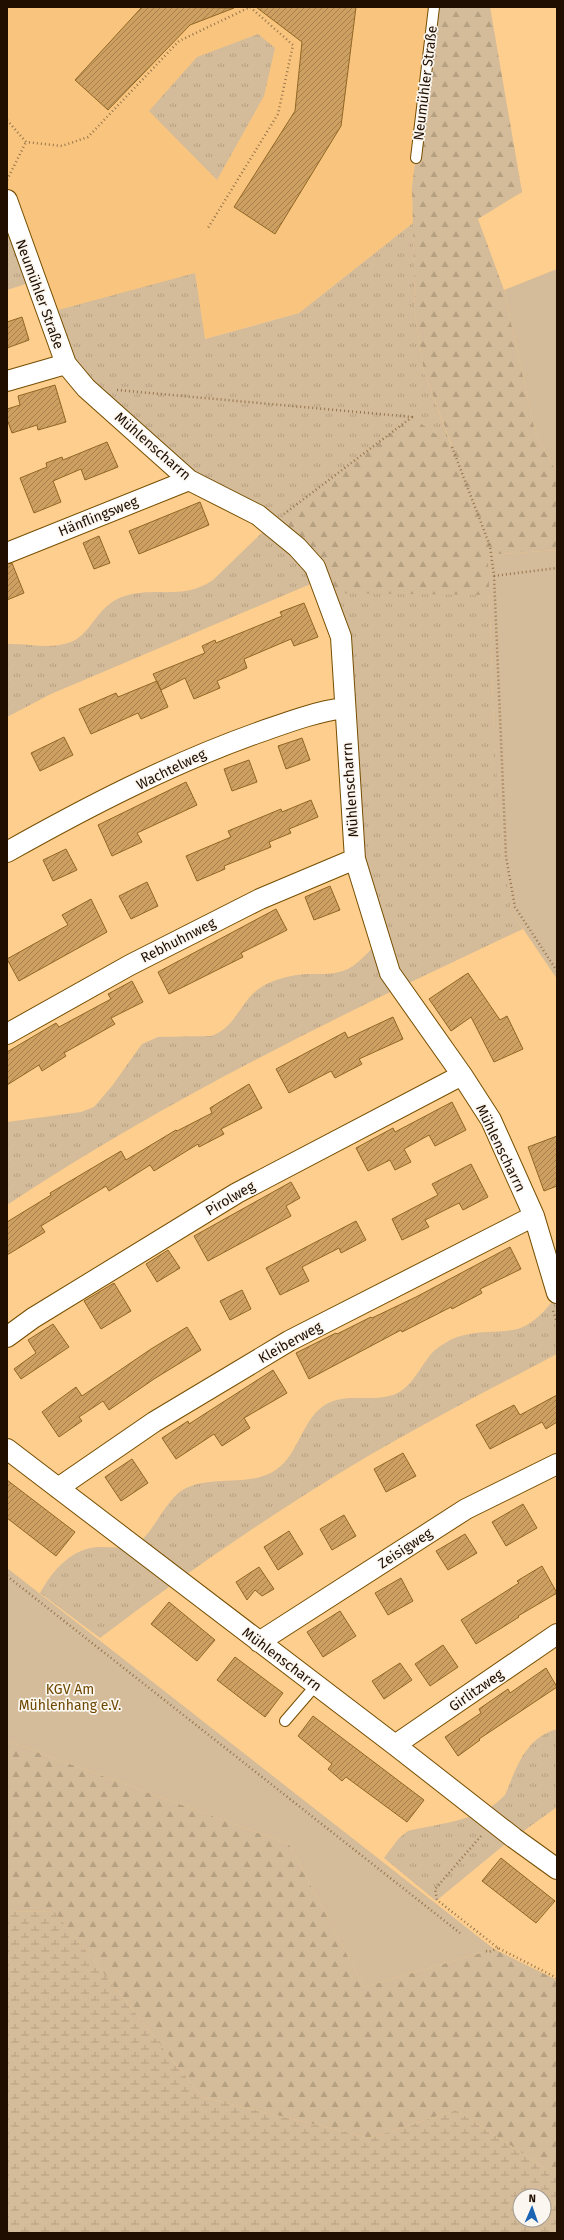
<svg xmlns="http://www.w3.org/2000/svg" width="564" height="2240" font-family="'Fira Sans',sans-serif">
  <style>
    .built { fill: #f9c57e }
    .grass { fill: url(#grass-tufts) }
    .forest { fill: url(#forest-firs) }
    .wetland { fill: url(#wetland-marsh); fill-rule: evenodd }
    .green { fill: #d4bb99 }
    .building { fill: url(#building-hatch); stroke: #916725 }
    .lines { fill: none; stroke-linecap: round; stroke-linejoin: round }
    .lane-casing { stroke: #764e00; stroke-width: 12 }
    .street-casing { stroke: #764e00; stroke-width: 22 }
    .path { stroke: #95744b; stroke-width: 2.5; stroke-dasharray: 1 3; stroke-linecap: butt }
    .lane { stroke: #fff; stroke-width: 10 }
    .street { stroke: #fff; stroke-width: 20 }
    .labels { text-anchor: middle; stroke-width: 3.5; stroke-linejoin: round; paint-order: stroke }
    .street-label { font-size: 14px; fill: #200f00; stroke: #fbf7f0 }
    .park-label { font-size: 14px; fill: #6e4800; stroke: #fbf7f0 }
  </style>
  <defs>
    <pattern id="grass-tufts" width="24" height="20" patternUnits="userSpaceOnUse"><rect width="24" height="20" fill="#d4bb99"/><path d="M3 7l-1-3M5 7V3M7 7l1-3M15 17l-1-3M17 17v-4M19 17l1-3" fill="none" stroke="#b6a082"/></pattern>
    <pattern id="forest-firs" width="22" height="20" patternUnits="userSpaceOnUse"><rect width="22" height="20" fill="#d4bb99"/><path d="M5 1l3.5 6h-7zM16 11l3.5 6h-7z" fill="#b6a082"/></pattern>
    <pattern id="wetland-marsh" width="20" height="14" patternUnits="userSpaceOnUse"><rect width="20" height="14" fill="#d4bb99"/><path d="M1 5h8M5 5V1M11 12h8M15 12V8" fill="none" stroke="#b6a082"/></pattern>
    <pattern id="building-hatch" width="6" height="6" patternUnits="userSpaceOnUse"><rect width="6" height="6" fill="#cda061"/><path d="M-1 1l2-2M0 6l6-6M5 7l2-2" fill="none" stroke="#a6814e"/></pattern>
  </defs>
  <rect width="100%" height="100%" fill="#fdce8d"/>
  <!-- built -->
  <path class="built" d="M 7,7 L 434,7 L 412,187 L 413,223 L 299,313 L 204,339 L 194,274 L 59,310 L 42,300 L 7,204 Z"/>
  <!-- grass -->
  <path class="grass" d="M 258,34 L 275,48 L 264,96 L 217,180 L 149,111 L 197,57 Z
    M 7,204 L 35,281 L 7,290 Z
    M 413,223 L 415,313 L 424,372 L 452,447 L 488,555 L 494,732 L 511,911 L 523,929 C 346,1012 170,1097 7,1205 L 7,1122 L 81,1112 L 94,1107 L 112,1086 L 142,1044 L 158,1037 L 211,1036 C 236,1028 240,1001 260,988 C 273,979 292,975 307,974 C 319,974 331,975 343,971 C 358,966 370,950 380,939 L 355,859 L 344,708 L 320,580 L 51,694 L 7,717 L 7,644 C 28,643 51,650 71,642 C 92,634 97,604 125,596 C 159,586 182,601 213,580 L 270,525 L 189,480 L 86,388 L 47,313 L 195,273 L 205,339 L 299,313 Z
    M 557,1295 L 557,1354 C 494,1387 430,1420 368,1456 C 275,1511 186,1573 100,1638 L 40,1593 C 53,1570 72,1547 101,1547 C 112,1547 126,1549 136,1544 C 151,1537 164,1503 181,1491 C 209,1473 250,1489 277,1469 C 298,1454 302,1422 322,1407 C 343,1391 369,1403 393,1395 C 410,1389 418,1371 428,1358 C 433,1350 442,1345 450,1340 C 470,1330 492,1333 513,1330 C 532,1327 547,1309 557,1295 Z
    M 557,1729 L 557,1807 L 504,1845 L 436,1901 L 384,1858 L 399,1838 L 408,1831 C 441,1823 481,1821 505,1795 C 517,1767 525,1738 557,1729 Z"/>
  <!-- forest -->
  <path class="forest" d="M 434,7 L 490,7 L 522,192 L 478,219 L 504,290 L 536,435 L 557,472 L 557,550 L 488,555 L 490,595 L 325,593 L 270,525 L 412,417 L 452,446 L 424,372 L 415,313 L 412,187 Z
    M 7,1741 L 289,1844 L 364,1987 L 494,1949 L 557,1980 L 557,2176 L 456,2110 L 370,2138 L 202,2097 L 55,1912 L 7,1911 Z"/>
  <!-- wetland -->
  <path class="wetland" d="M 7,1911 L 55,1912 L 202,2097 L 370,2138 L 456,2110 L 557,2176 L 557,2233 L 7,2233 ZM 520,2196 L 544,2196 L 544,2220 L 520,2220 Z"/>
  <!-- green -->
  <path class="green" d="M 557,269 L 557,472 L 536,435 L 504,290 Z
    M 557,550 L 557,979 L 511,911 L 501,837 L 494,732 L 488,555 Z
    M 7,1568 L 494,1949 L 364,1987 L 289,1844 L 7,1741 Z"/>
  <!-- building -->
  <path class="building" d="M 142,7 L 234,8 L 190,25 L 108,110 L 75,80 Z
    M 256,7 L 356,7 L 341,126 L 275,234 L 234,207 L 295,111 L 302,42 Z
    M 22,317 L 29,340 L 7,348 L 7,322 Z
    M 55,385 L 66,422 L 38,430 L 37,425 L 12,433 L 7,419 L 7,409 L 20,405 L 18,396 Z
    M 107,442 L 118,467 L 85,480 L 81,469 L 53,481 L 61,502 L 34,513 L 20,478 L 47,467 L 46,463 L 62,457 L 63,460 Z
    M 200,502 L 209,525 L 139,554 L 129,531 Z
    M 99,536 L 110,563 L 94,569 L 83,543 Z
    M 12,563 L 24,593 L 7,600 L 7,564 Z
    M 304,603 L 318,637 L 294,646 L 291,639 L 244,659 L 247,668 L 217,681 L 220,688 L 194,699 L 185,678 L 161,690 L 153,674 L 205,653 L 202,646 L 215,640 L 216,643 L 282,616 L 280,612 Z
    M 157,681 L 168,707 L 141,719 L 138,713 L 91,734 L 79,709 L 116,693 L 118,697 Z
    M 64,737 L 73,755 L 40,771 L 31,753 Z
    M 302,738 L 310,760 L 286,769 L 278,746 Z
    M 249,760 L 257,782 L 232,791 L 224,769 Z
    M 186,782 L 197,805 L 137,833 L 142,842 L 112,856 L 98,825 Z
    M 311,800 L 318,817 L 289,829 L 291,833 L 269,842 L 271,847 L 224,866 L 225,869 L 197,881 L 186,856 L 231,837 L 228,831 L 281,809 L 282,812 Z
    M 66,849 L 77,870 L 53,881 L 43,860 Z
    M 147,882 L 158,906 L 131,919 L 119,896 Z
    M 330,886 L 340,910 L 314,920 L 305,897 Z
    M 91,899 L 107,932 L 19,981 L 7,959 L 68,925 L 62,915 Z
    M 276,909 L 287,930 L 241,953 L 243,957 L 169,994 L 158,972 Z
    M 468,973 L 500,1020 L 507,1016 L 523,1049 L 494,1062 L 471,1017 L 451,1031 L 429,999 Z
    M 132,981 L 143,1002 L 111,1018 L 115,1024 L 64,1053 L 66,1056 L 42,1071 L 39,1065 L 7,1085 L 7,1052 L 56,1023 L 59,1027 L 111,999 L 108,994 Z
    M 393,1017 L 403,1039 L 359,1059 L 362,1064 L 335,1078 L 331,1071 L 289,1093 L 276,1069 L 345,1032 L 348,1038 Z
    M 249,1084 L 262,1108 L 221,1129 L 224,1134 L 199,1147 L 198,1144 L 154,1171 L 150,1165 L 109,1191 L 106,1186 L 41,1226 L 45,1232 L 7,1255 L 7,1222 L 51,1195 L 50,1193 L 121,1151 L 126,1160 L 176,1130 L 177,1131 L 212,1113 L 210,1108 Z
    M 452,1102 L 466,1130 L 435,1146 L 429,1135 L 404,1149 L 411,1162 L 395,1170 L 390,1160 L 368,1171 L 356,1148 L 393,1128 L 395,1132 Z
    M 557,1136 L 557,1186 L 544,1191 L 528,1147 Z
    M 471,1164 L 488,1197 L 463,1210 L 459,1203 L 425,1220 L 429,1227 L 402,1240 L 392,1219 L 438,1195 L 432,1184 Z
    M 291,1182 L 300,1198 L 286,1206 L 291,1216 L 208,1261 L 194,1236 Z
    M 356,1221 L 366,1240 L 341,1253 L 339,1248 L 302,1267 L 309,1281 L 280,1295 L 266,1268 Z
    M 510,1247 L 521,1269 L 480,1289 L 482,1293 L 452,1309 L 451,1307 L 402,1332 L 401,1330 L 309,1379 L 296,1353 L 336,1333 L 337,1334 L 371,1317 L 372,1318 L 416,1297 Z
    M 168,1250 L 180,1268 L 157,1282 L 146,1264 Z
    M 114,1283 L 131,1311 L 101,1329 L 84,1301 Z
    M 242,1290 L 251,1309 L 230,1320 L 220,1301 Z
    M 53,1324 L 69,1347 L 21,1379 L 14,1369 L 36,1353 L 28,1340 Z
    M 187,1327 L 201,1350 L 154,1379 L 109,1410 L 103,1401 L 79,1417 L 82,1421 L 59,1437 L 42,1412 L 76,1387 L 82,1396 L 151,1349 Z
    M 273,1370 L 287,1393 L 244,1418 L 250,1428 L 222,1446 L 214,1434 L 176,1459 L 162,1438 L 188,1421 L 189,1424 Z
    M 557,1395 L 557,1422 L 546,1429 L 542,1422 L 490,1449 L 476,1425 L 514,1405 L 520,1415 Z
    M 403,1453 L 416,1476 L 386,1492 L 374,1469 Z
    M 132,1459 L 148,1483 L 121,1501 L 105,1477 Z
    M 7,1480 L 75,1532 L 56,1556 L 7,1518 Z
    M 523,1504 L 537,1528 L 506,1546 L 492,1522 Z
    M 344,1515 L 356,1536 L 332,1550 L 320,1529 Z
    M 289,1531 L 303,1554 L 278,1570 L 264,1547 Z
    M 465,1534 L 477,1553 L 448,1570 L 436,1551 Z
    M 542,1566 L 557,1593 L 518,1616 L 519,1617 L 476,1644 L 461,1620 L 519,1583 L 517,1581 Z
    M 259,1567 L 274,1589 L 262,1596 L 255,1590 L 247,1600 L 236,1582 Z
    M 401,1578 L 413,1601 L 388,1615 L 375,1593 Z
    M 169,1602 L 215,1640 L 197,1661 L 151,1624 Z
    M 340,1611 L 356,1636 L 323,1657 L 307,1632 Z
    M 443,1645 L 458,1667 L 430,1686 L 415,1664 Z
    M 235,1657 L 283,1693 L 265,1717 L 217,1680 Z
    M 400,1663 L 412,1680 L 384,1699 L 372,1681 Z
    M 546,1668 L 557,1687 L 479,1739 L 480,1740 L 458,1756 L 445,1737 L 481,1713 L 479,1709 L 508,1689 L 510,1693 Z
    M 313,1716 L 424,1800 L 407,1822 L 346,1777 L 342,1781 L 328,1769 L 332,1764 L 298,1736 Z
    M 501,1858 L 555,1901 L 536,1923 L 482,1881 Z"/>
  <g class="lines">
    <!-- lane casing -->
    <g class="lane-casing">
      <path id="lane" d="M 416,158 L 434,7
        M 285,1721 L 316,1685"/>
    </g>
    <!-- street casing -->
    <g class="street-casing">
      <path id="street" d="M 7,200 L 66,364 L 86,388 L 189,480 L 258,515 L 297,547 L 315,567 L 341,637 L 355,859 L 390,973 L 462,1075 L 491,1120 L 534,1216 L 557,1293
        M 7,381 L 66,364
        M 7,553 L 189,480
        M 7,852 C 87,807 170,764 257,733 C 286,723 314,712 344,708
        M 7,1034 L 130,965 L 260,899 L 355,859
        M 7,1337 L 33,1318 L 237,1193 L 462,1075
        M 7,1449 L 395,1745 L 514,1838 L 557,1869
        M 58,1488 L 154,1422 L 289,1341 L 534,1216
        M 259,1642 L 466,1509 L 557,1464
        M 395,1745 L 557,1634"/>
    </g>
    <!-- path -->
    <path class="path" d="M 7,120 L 26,142 L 62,146 L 88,137 L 179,41 L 250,7 L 293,45 L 278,114 L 208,228
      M 7,180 L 26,142
      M 117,390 L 412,417 L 284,514
      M 452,447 L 490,546 L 494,576 L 506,857 L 515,907 L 557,971
      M 494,576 L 557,568
      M 553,1311 L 557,1322
      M 7,1576 L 460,1933
      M 481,1836 L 435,1889 L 437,1900 L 498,1948 L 557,1978
      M 486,1951 L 489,1952 L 498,1948"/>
    <!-- lane -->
    <use href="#lane" class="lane"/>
    <!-- street -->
    <use href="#street" class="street"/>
  </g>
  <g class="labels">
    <!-- street labels -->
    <g class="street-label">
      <text transform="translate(425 83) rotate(-83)" y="5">Neumühler Straße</text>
      <text transform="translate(40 294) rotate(70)" y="5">Neumühler Straße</text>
      <text transform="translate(153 446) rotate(41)" y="5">Mühlenscharrn</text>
      <text transform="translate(98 516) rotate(-22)" y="5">Hänflingsweg</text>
      <text transform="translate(171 769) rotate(-26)" y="5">Wachtelweg</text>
      <text transform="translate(350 790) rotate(-94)" y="5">Mühlenscharrn</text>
      <text transform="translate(178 940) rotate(-27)" y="5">Rebhuhnweg</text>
      <text transform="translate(501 1148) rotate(64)" y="5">Mühlenscharrn</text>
      <text transform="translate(230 1198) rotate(-30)" y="5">Pirolweg</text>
      <text transform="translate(290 1342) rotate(-29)" y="5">Kleiberweg</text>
      <text transform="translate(405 1548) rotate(-33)" y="5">Zeisigweg</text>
      <text transform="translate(282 1659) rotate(37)" y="5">Mühlenscharrn</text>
      <text transform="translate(476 1690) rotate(-35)" y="5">Girlitzweg</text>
    </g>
    <!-- park labels -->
    <g class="park-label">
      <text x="70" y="1694">KGV Am<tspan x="70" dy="16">Mühlenhang e.V.</tspan></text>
    </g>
  </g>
  <!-- border -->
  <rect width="564" height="2240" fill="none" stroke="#200f00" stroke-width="16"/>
  <!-- north arrow -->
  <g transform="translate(532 2208) rotate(2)"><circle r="19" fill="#fbf7f0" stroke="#a39a90"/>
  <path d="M0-3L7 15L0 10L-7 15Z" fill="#1b63b3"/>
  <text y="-6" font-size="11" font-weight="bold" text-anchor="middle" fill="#200f00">N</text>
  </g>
</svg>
